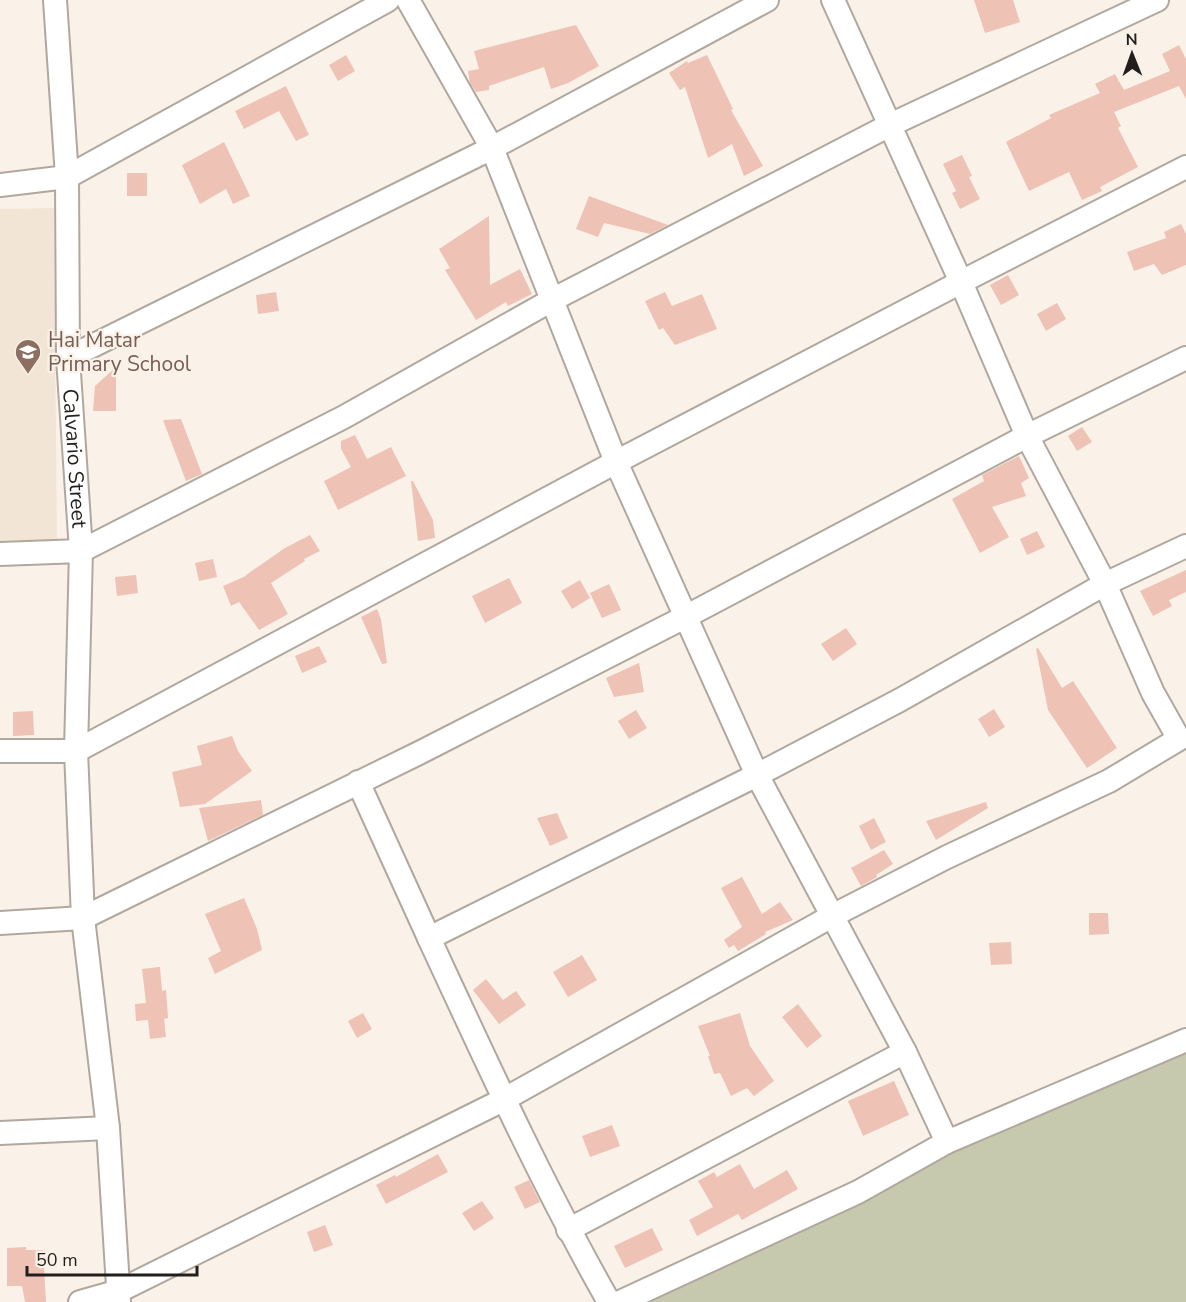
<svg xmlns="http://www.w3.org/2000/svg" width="1186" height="1302" font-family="'Nunito Sans',sans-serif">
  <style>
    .built { fill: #f2e5d5 }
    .green { fill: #c6c9ae }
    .building { fill: #eec2b4 }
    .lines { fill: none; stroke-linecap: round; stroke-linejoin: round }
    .minor-casing { stroke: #b0a89f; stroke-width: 26 }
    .minor { stroke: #fff; stroke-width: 22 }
    .labels { text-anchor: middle; stroke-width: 4.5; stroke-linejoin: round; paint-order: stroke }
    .education-label { font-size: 21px; fill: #785e54; stroke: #faf2e8; text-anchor: start }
    .street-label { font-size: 21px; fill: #211e1b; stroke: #faf2e8 }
  </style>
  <rect width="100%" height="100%" fill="#faf2e8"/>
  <!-- built -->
  <path class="built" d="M 54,208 L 57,542 L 0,543 L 0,209 Z"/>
  <!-- green -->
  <path class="green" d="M 1186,1036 L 1186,1302 L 612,1302 Z"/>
  <!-- building -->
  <path class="building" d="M 974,0 L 1013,0 L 1020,22 L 985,33 Z
    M 576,25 L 599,66 L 568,83 L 551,89 L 544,67 L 489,86 L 489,90 L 476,92 L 470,83 L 468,71 L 479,69 L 474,51 Z
    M 1179,45 L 1186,59 L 1186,99 L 1179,86 L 1114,112 L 1121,126 L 1118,128 L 1138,167 L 1100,187 L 1102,191 L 1082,200 L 1069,172 L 1029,191 L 1006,142 L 1051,118 L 1049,115 L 1100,93 L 1095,84 L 1115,74 L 1124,90 L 1170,71 L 1162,54 Z
    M 346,55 L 355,71 L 338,81 L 329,65 Z
    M 707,55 L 733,109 L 731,110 L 763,166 L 744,176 L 732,144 L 708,158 L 685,87 L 680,90 L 669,73 L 687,61 L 688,63 Z
    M 286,86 L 309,135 L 296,141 L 279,111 L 244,129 L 235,111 Z
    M 224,142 L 250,196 L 233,204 L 226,189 L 200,204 L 182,165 Z
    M 962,155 L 972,176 L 969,177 L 980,199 L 960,209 L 952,193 L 956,191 L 943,164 Z
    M 127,173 L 147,173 L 147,196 L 127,196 Z
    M 589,196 L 668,225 L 650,234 L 604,223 L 598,237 L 576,229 Z
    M 489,216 L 490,285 L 520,269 L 532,294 L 508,306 L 506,302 L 476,320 L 445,270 L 450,268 L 439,249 Z
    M 1181,224 L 1186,234 L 1186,265 L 1162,275 L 1154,264 L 1134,271 L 1127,252 L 1166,238 L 1164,232 Z
    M 1008,275 L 1019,295 L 1001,305 L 990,285 Z
    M 276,292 L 279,311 L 258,314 L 256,295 Z
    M 665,292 L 672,306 L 702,294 L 717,329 L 675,345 L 663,328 L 659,330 L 645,301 Z
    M 1057,303 L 1066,319 L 1046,331 L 1037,314 Z
    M 116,367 L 116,411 L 93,411 L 95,386 Z
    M 181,419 L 202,474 L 186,481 L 163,420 Z
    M 1082,427 L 1092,442 L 1077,451 L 1068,436 Z
    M 355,435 L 367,459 L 391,447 L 406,476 L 338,510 L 324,481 L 351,467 L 341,449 L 341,441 Z
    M 1019,456 L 1029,478 L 1021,483 L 1026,496 L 992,507 L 1009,537 L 980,553 L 952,499 L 984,481 L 982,475 Z
    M 411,481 L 413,481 L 433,520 L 435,538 L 418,541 Z
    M 1037,531 L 1045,547 L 1027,555 L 1020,539 Z
    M 310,535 L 320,551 L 304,559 L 305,561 L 271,583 L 288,614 L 259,630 L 239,602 L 231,606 L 223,586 L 246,576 L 246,575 L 285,548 Z
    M 213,559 L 217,577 L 199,581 L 195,563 Z
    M 1186,570 L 1186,592 L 1169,600 L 1172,606 L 1153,616 L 1140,591 Z
    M 136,575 L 138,593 L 117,596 L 115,577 Z
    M 509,578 L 522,603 L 485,623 L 472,596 Z
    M 580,580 L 590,598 L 572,609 L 561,591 Z
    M 609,584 L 621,610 L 602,618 L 590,593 Z
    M 377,609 L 381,619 L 387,663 L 382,664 L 361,617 Z
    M 846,628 L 857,644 L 833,661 L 821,644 Z
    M 319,646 L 327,662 L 302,673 L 295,656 Z
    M 1038,648 L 1062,688 L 1073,681 L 1117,748 L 1087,768 L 1048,710 L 1036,649 Z
    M 639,663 L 644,692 L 614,697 L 606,678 Z
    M 994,709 L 1005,727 L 989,737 L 978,719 Z
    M 636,710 L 647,728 L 629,739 L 618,721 Z
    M 33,711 L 34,735 L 13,736 L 13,712 Z
    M 232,736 L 238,751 L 252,771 L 205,804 L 180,807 L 172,772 L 202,765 L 197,746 Z
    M 261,800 L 263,815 L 208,841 L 199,808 Z
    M 986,802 L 988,808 L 936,840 L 926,821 Z
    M 557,813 L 568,838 L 550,846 L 537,818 Z
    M 874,818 L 886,842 L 871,850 L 859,826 Z
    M 884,850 L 893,864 L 876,875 L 877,877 L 861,886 L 851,868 Z
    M 742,877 L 762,914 L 780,902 L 793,920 L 765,932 L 766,934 L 738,951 L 734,945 L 729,948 L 724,940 L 742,927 L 721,888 Z
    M 244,898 L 257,929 L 262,950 L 215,974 L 208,958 L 221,951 L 205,914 Z
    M 1089,913 L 1108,913 L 1109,934 L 1089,935 Z
    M 1011,942 L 1012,964 L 991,965 L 989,943 Z
    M 582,955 L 597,980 L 568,997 L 553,972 Z
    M 160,967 L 162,991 L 166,990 L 168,1018 L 164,1019 L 166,1037 L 150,1039 L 148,1020 L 136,1021 L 135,1004 L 146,1003 L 142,969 Z
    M 486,979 L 503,1000 L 516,991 L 526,1005 L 499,1024 L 473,990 Z
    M 798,1004 L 822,1036 L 807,1048 L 782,1017 Z
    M 363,1013 L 372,1029 L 357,1038 L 348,1021 Z
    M 740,1013 L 750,1046 L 774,1081 L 754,1096 L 747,1088 L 731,1096 L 720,1073 L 714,1074 L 708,1056 L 710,1056 L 698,1026 Z
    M 894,1081 L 909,1115 L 863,1136 L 848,1101 Z
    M 612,1125 L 620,1146 L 590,1157 L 582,1136 Z
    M 438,1154 L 448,1172 L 386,1204 L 376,1185 L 395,1175 L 396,1177 Z
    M 740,1164 L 754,1189 L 787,1170 L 798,1189 L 742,1220 L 738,1214 L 697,1236 L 689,1220 L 713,1207 L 698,1181 L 714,1172 L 717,1177 Z
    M 529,1180 L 540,1202 L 525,1209 L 514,1187 Z
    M 482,1201 L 494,1218 L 474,1231 L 462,1213 Z
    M 325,1225 L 333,1245 L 314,1252 L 307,1232 Z
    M 652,1228 L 663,1250 L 625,1268 L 614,1246 Z
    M 26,1247 L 26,1250 L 43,1250 L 46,1302 L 25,1302 L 22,1286 L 7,1286 L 7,1248 Z"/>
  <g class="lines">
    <!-- minor casing -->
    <g class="minor-casing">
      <g id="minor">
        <path id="s1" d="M 55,0 L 67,177 L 68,358 L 81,551 L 76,751 L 83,918 L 108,1128 L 119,1302"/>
        <path d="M 408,0 L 492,148 L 616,462 L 757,775 L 905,1052 L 947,1142"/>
        <path d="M 0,185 L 67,177 L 388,0"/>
        <path d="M 68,358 L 492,148 L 767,0"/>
        <path d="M 0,554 L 81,551 L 344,417 L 552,300 L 890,125 L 1157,0"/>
        <path d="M 0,751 L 76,751 L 616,462 L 961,282 L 1186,167"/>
        <path d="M 358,782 L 429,938"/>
        <path d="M 0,923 L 83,918 L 421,752 L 687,616 L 1027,436 L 1186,358"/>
        <path d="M 0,1133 L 108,1128"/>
        <path d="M 568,1230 L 905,1052"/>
        <path d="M 80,1302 L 119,1291 L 503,1100 L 832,916 L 947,857 L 1109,781 L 1179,739 L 1153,693 L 1105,584 L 1027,436 L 961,282 L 833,0"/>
        <path d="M 609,1302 C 542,1184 486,1061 429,938 L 757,775 L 900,700 L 1105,584 L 1186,546"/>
        <path d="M 620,1302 L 858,1192 L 947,1142 L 1186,1040"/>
      </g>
    </g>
    <!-- minor -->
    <use href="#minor" class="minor"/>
  </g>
  <!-- icons -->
  <defs>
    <g id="school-pin" transform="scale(1.35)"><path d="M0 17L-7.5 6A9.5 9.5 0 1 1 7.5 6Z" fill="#8d6e63" stroke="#faf2e8"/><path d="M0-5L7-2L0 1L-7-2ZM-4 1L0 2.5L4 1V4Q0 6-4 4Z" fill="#fff"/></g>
  </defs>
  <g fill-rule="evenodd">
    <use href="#school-pin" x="28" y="352"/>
  </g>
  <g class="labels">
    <!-- education labels -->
    <g class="education-label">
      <text x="48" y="347">Hai Matar<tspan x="48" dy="24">Primary School</tspan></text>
    </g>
    <!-- street labels -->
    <g class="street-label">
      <text dy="7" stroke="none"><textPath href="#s1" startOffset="459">Calvario Street</textPath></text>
    </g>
  </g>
  <!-- north arrow -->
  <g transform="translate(1132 54) rotate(359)" stroke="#faf2e8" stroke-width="4.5" paint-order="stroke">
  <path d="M0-4.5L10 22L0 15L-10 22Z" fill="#211e1b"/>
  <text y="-9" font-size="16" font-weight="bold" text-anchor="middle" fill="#211e1b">N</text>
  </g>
  <!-- scale -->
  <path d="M27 1266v9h170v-9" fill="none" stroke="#211e1b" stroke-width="3"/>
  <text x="36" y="1266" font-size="18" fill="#211e1b" stroke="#faf2e8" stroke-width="4.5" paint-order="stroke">50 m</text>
</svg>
